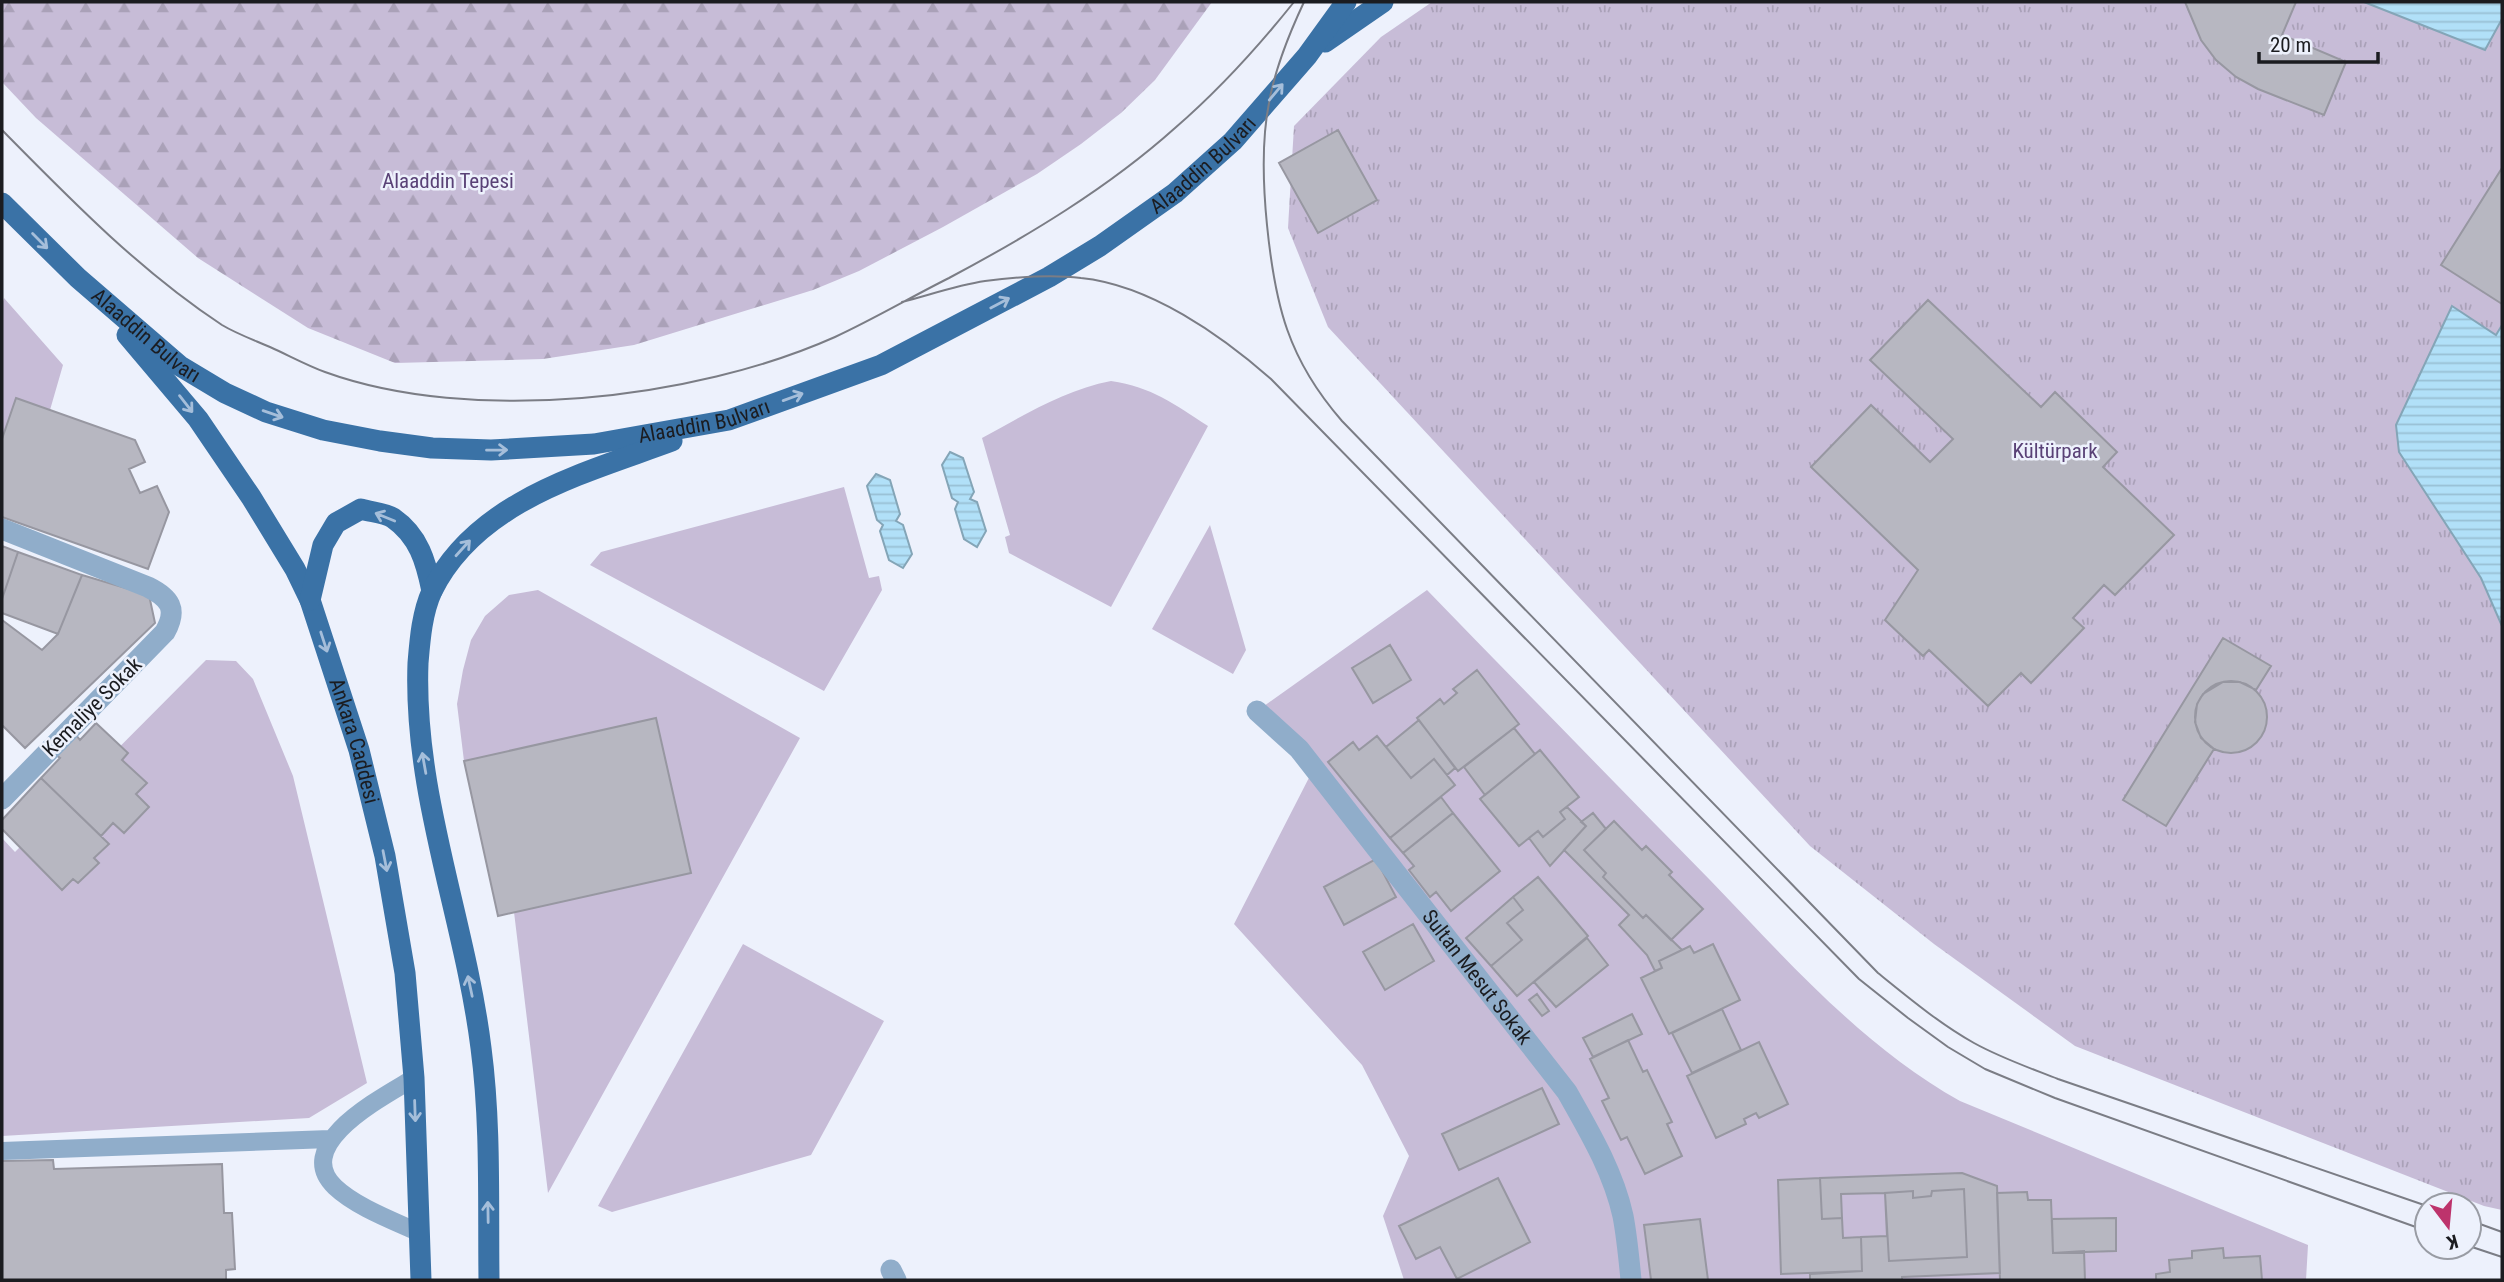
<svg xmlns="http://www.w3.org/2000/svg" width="2504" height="1282" font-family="'Roboto Condensed',sans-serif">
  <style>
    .grass { fill: #c7bcd7 }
    .forest { fill: url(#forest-firs) }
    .park { fill: url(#park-tufts) }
    .water { fill: url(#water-rules); stroke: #84a5b7; stroke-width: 2 }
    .building { fill: #b7b7c1; stroke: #9797a1; stroke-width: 2 }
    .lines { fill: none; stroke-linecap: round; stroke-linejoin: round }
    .service { stroke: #90adca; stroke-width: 18 }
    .pedestrian { stroke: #90adca; stroke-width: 21 }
    .minor { stroke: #90adca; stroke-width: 21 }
    .primary { stroke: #3a72a6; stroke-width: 21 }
    .tram { stroke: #7b7d85; stroke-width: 2 }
    .oneway { stroke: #a5beda }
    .labels { text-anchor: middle; stroke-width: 5; stroke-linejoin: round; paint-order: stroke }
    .street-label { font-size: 21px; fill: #1b1c20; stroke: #edf1fc }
    .park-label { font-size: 21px; fill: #594176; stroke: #edf1fc }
  </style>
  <defs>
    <pattern id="forest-firs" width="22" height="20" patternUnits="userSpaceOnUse" patternTransform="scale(1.75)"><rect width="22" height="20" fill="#c7bcd7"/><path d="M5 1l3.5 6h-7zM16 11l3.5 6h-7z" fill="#aaa1b8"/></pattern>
    <pattern id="park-tufts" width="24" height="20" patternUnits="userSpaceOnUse" patternTransform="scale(1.75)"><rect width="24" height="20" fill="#c7bcd7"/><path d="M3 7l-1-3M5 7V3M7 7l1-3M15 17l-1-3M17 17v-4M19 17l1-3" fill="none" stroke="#aaa1b8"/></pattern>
    <pattern id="water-rules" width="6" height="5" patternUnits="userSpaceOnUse" patternTransform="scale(1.75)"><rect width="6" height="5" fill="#b1e0f8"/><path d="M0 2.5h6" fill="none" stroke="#98c0d4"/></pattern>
  </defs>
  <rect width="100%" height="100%" fill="#edf1fc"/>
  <!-- grass -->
  <path class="grass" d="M 4,298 L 63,365 L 50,410 L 16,399 L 2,439 L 2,305 Z
    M 1111,381 C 1152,387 1174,404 1208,426 L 1111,607 L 1009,553 L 1005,537 L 1010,535 L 982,438 C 1023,416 1064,390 1111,381 Z
    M 844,487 L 869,578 L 879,576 L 882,590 L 824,691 L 590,565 L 601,552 Z
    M 1210,525 L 1246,650 L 1233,674 L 1152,629 Z
    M 538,590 L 800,738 L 548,1193 L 514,912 L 691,873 L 656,718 L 464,761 L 457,704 L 463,670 L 471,640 L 485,616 L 509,595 Z
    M 1427,590 C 1521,687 1615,783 1710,880 C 1787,960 1862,1046 1960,1101 L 2308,1245 L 2306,1280 L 1404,1280 L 1383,1216 L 1409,1156 L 1362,1065 L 1234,924 L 1314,768 L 1257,711 Z
    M 206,660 L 236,661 L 253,679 L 293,776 L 367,1083 L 309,1118 L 2,1136 L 2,838 L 15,852 Z
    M 743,944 L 884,1021 L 811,1155 L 612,1212 L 598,1206 Z"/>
  <!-- forest -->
  <path class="forest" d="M 2,2 L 1212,2 L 1155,80 L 1121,113 L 1081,144 L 1037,174 L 943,227 L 859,271 L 813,290 L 634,345 L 543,359 L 395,363 L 308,328 L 198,258 L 36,118 L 2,82 Z"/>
  <!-- park -->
  <path class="park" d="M 1432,2 L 2502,2 L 2502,1210 L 2484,1206 L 2075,1046 L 1934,944 L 1810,846 L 1328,327 L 1288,228 L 1294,126 L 1381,37 Z"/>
  <!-- water -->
  <path class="water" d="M 2364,2 L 2502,2 L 2502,19 L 2485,50 Z
    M 2452,306 L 2496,335 L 2502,325 L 2502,626 L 2481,578 L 2399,452 L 2396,425 Z
    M 950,452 L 963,458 L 974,492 L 970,499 L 977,502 L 986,531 L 977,547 L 964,539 L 955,509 L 958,502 L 952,498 L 942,465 Z
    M 876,474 L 890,480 L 900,514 L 896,521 L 903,525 L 912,554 L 903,568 L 889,560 L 880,531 L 883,525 L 877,520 L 867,486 Z"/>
  <!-- building -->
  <path class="building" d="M 2185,2 L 2296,2 L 2282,35 L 2346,62 L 2324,115 L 2258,89 L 2236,77 L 2216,60 L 2201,40 Z
    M 1338,130 L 1377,200 L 1318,233 L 1279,163 Z
    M 2502,168 L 2502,304 L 2441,265 Z
    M 1928,300 L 2041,407 L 2055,392 L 2117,452 L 2103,467 L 2174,535 L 2115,595 L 2104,585 L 2073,618 L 2084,628 L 2031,683 L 2021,673 L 1988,706 L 1929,650 L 1923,656 L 1885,620 L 1918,570 L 1811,467 L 1871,405 L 1930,462 L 1953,439 L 1870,360 Z
    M 16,398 L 135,440 L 145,462 L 129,469 L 140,493 L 157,486 L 169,512 L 148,569 L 2,517 L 2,439 Z
    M 2,546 L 18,552 L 2,599 Z
    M 18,552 L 82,575 L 58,634 L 2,613 L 2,599 Z
    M 82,575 L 149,595 L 155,623 L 25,748 L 2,725 L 2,620 L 42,650 L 58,634 Z
    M 2223,638 L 2271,666 L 2256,690 L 2240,682 L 2223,682 L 2203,694 L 2197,704 L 2195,722 L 2201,738 L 2214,749 L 2166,826 L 2123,800 Z
    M 1390,645 L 1411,680 L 1373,703 L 1352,668 Z
    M 1477,670 L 1519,724 L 1458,771 L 1417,718 L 1440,699 L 1444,704 L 1457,693 L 1453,689 Z
    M2195 717a36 36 0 1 1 72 0a36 36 0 1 1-72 0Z
    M 656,718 L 691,873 L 498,916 L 464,761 Z
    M 1419,720 L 1455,768 L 1447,775 L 1434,759 L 1411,778 L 1386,747 Z
    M 96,723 L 128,753 L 122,760 L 147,783 L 136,794 L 149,807 L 124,833 L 113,823 L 101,836 L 41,778 L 60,758 L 56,755 L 76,735 L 80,740 Z
    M 1514,728 L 1535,754 L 1485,795 L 1464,767 Z
    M 1377,736 L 1411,778 L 1434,759 L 1455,785 L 1390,838 L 1328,762 L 1353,742 L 1359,750 Z
    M 1540,750 L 1579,797 L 1560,812 L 1565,819 L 1543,837 L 1538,831 L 1519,846 L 1480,799 Z
    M 41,778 L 109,844 L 94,858 L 99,863 L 78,883 L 73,879 L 62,890 L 2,829 L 2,820 Z
    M 1441,797 L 1453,813 L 1403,853 L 1390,838 Z
    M 1567,807 L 1586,826 L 1550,866 L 1529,838 L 1538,831 L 1543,837 L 1565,819 L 1560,812 Z
    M 1453,813 L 1500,871 L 1451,911 L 1436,892 L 1430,897 L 1409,870 L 1414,866 L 1403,853 Z
    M 1593,813 L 1606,829 L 1584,850 L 1606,873 L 1603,877 L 1643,918 L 1646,915 L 1682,950 L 1659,961 L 1662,968 L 1655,971 L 1647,955 L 1619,925 L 1629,915 L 1564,850 L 1586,826 L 1581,822 Z
    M 1614,821 L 1642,850 L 1646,846 L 1672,872 L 1669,875 L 1703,909 L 1671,940 L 1646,915 L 1643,918 L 1603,877 L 1606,873 L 1584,850 Z
    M 1376,859 L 1396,897 L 1344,925 L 1324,887 Z
    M 1538,877 L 1588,936 L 1517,996 L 1491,966 L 1522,940 L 1507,923 L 1523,910 L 1513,897 Z
    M 1513,897 L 1523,910 L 1507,923 L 1522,940 L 1491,966 L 1466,938 Z
    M 1413,924 L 1434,961 L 1385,990 L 1363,952 Z
    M 1587,938 L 1608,965 L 1556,1007 L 1534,982 Z
    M 1713,944 L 1740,1000 L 1669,1034 L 1641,978 L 1662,968 L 1659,961 L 1682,950 L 1690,946 L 1694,953 Z
    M 1537,994 L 1549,1011 L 1542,1016 L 1529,1000 Z
    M 1722,1009 L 1741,1050 L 1692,1073 L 1672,1033 Z
    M 1632,1014 L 1642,1034 L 1593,1057 L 1583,1038 Z
    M 1628,1040 L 1643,1072 L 1647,1070 L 1672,1122 L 1667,1124 L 1682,1156 L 1645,1174 L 1627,1137 L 1621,1140 L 1602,1101 L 1609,1098 L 1590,1059 Z
    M 1759,1042 L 1788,1104 L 1759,1118 L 1756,1113 L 1744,1119 L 1746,1124 L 1716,1138 L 1687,1076 Z
    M 1542,1088 L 1559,1124 L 1459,1170 L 1442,1134 Z
    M 53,1160 L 54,1169 L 222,1164 L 224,1213 L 232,1213 L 235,1269 L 226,1270 L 226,1280 L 2,1280 L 2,1161 Z
    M 1962,1173 L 1997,1186 L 2000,1273 L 1902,1277 L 1902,1280 L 1810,1280 L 1810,1274 L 1862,1271 L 1861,1237 L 1887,1236 L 1885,1193 L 1841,1194 L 1842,1218 L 1822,1219 L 1820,1178 Z
    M 1498,1178 L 1530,1242 L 1457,1279 L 1440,1247 L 1416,1259 L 1399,1226 Z
    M 1820,1178 L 1822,1219 L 1842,1218 L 1843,1238 L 1861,1237 L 1862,1271 L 1781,1274 L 1778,1180 Z
    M 1964,1189 L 1967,1257 L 1889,1261 L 1885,1193 L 1913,1191 L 1913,1198 L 1931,1196 L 1932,1191 Z
    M 2027,1192 L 2028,1200 L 2051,1200 L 2053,1253 L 2084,1251 L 2085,1280 L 2000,1280 L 1997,1193 Z
    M 2116,1218 L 2116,1251 L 2053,1253 L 2052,1219 Z
    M 1700,1219 L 1708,1280 L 1651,1280 L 1644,1225 Z
    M 2223,1248 L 2224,1258 L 2260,1256 L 2262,1280 L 2156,1280 L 2156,1274 L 2170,1272 L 2169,1260 L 2192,1258 L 2192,1251 Z"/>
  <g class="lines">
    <!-- service -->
    <path class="service" d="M 414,1078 C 385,1096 290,1144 335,1187 C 356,1207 394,1221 420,1233
      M 2,1151 L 330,1139"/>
    <!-- pedestrian -->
    <path class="pedestrian" id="s1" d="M 1257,711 L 1299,749 L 1567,1092 C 1589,1131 1613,1171 1623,1216 C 1627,1237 1629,1259 1631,1280"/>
    <!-- minor -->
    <path class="minor" d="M 2,529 L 148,587 C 170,598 178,609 165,632 L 2,799
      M 891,1270 L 896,1280"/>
    <!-- primary -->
    <g class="primary">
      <path d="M 1325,42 L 1383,2"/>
      <path id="s2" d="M 2,203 L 78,278 L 180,366 L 225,393 L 266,412 L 323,430 L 380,441 L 432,448 L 491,450 L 594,444 L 729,420 L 881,365 L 1049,277 L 1100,246 L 1175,193 L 1233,141 L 1307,56 L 1346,2"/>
      <path id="s3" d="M 127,335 L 198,419 L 251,497 L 295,569 L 310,600 L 359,750 L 385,856 L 405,973 L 414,1078 L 421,1280"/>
      <path d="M 310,600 L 323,545 L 336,523 L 361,509 C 370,512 385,513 393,518 C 419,536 426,562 432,591"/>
      <path d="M 489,1280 C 488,1203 491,1124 481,1048 C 465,919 413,795 418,663 C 420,639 422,613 432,591 C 477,500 586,473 672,441"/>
    </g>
    <!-- tram -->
    <path class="tram" d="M 1304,2 C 1289,34 1275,68 1269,103 C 1261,143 1263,185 1267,225 C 1275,305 1288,359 1342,421 L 1878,973 C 1909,998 1940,1024 1974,1043 C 2001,1058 2030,1068 2058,1079 L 2427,1206
      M 2,130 C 71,200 140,271 222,325 C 237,334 254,340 270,347 C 288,355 306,365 325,372 C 471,425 694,400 835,337 C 874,319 911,297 949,278 C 1028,236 1108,188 1175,128 C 1219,90 1258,47 1294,2
      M 902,302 C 929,295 958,285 985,281 C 1016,277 1050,274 1081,278 C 1150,285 1221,335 1271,379 L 1859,979 L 1908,1018 L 1948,1047 L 1985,1069 L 2055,1098 L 2427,1231
      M 2469,1220 L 2502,1232
      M 2469,1246 L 2502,1257"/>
  </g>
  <!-- one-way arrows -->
  <defs><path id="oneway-shaft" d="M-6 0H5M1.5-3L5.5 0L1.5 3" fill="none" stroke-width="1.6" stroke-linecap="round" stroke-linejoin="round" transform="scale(1.75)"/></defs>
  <g class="oneway">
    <use href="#oneway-shaft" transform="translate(1276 92) rotate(-50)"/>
    <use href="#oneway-shaft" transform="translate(40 241) rotate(45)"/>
    <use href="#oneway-shaft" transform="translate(1000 303) rotate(-28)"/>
    <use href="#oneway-shaft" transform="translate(793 397) rotate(-20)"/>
    <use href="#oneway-shaft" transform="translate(186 404) rotate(52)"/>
    <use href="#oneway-shaft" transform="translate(273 414) rotate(19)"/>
    <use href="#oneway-shaft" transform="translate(497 450) rotate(-1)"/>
    <use href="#oneway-shaft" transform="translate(385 517) rotate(-158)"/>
    <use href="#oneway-shaft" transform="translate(463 548) rotate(-48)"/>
    <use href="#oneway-shaft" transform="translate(324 642) rotate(72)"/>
    <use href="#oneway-shaft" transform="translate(424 763) rotate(-100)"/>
    <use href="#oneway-shaft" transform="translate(385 861) rotate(79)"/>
    <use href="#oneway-shaft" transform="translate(470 986) rotate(-102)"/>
    <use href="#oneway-shaft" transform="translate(415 1111) rotate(88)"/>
    <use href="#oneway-shaft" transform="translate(488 1212) rotate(-91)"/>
  </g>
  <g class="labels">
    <!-- street labels -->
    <g class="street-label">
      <text dy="7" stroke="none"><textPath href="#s2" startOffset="1351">Alaaddin Bulvarı</textPath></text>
      <text dy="7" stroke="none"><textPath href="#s2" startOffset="196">Alaaddin Bulvarı</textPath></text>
      <text dy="7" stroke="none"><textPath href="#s2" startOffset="784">Alaaddin Bulvarı</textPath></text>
      <text transform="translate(92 707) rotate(-45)" y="7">Kemaliye Sokak</text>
      <text dy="7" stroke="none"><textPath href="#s3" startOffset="471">Ankara Caddesi</textPath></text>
      <text dy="7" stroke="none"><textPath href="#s1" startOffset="346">Sultan Mesut Sokak</textPath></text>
    </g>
    <!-- park labels -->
    <g class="park-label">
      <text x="448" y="188">Alaaddin Tepesi</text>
      <text x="2055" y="458">Kültürpark</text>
    </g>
  </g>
  <!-- border -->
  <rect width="2504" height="1282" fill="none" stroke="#1b1c20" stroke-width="7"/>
  <!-- north arrow -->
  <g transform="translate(2448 1226) rotate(164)"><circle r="33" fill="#edf1fc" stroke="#999ca4" stroke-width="2"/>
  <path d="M0-5L12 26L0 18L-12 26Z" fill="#bd336c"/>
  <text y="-10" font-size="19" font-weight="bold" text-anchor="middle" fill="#1b1c20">K</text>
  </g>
  <!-- scale -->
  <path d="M2259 52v10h119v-10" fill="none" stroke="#1b1c20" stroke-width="3.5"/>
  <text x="2270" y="52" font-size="21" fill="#1b1c20" stroke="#edf1fc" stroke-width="5" paint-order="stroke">20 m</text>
</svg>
